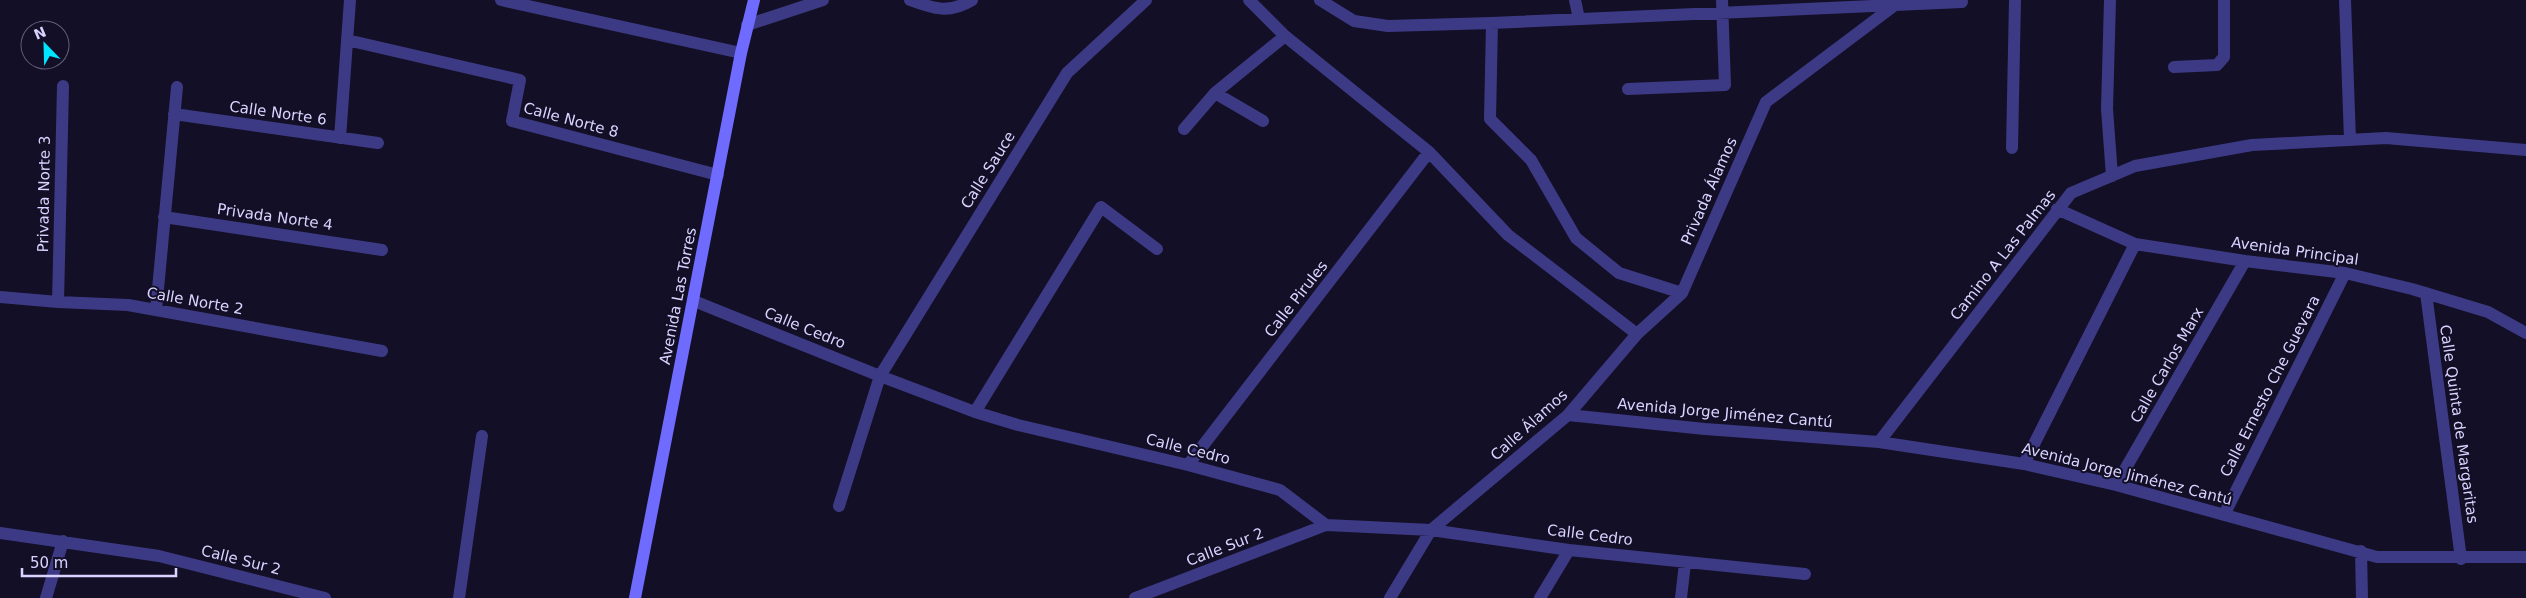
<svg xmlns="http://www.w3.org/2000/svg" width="2526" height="598" font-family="'DejaVu Sans',sans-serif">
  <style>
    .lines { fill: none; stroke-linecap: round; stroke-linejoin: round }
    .street { stroke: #3d3a85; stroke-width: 12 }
    .secondary { stroke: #6f6bff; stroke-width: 12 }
    .labels { text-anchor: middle; stroke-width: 4; stroke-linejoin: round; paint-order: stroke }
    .street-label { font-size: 15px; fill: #d9d4ff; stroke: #130f26 }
  </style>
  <rect width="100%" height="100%" fill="#130f26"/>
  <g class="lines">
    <!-- street -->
    <path class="street" d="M 501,0 L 741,53
      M 910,0 C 934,9 949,14 972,0
      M 1249,0 L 1285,36 L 1429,152 L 1508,235 L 1637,334
      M 1320,0 L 1354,21 L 1388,26 L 1492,23 L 1962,2
      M 1575,0 L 1579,19
      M 2110,0 L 2107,109 L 2112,176
      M 2345,0 L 2350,140
      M 1492,23 L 1490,119 L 1531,160 L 1576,238 L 1619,273 L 1682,293
      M 747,25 L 823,0
      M 347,40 L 520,80 L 512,121 L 718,175
      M 2174,67 L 2217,65 L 2224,57 L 2224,0
      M 1628,89 L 1725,85 L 1722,0
      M 1215,93 L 1263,121
      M 174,114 L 378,143
      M 1184,129 L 1215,93 L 1285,36
      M 340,138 L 350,0
      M 2012,148 L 2015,0
      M 2057,209 L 2135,244 L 2245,261 L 2345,273 L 2412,289 L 2488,312 L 2526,333
      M 164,217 L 382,250
      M 2426,293 L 2461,559
      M 0,297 L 58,302 L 128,305 L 382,351
      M 694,301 L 880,376 L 975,412 L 1018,425 L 1188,465 L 1280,490 L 1326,525 L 1431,530 L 1569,550 L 1805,574
      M 58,302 L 63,86
      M 156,310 L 177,87
      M 975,412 L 1101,207 L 1157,249
      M 1568,415 L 1705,429 L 1879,442 L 2024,464 L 2116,485 L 2377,557 L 2526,557
      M 1879,442 L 2071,193 L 2135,166 L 2252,145 L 2386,138 L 2526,150
      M 2024,464 L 2135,244
      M 1188,465 L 1429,152
      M 2116,485 L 2245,261
      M 839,506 L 880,376 L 1067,73 L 1146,0
      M 2224,515 L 2345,273
      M 0,533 L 159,556 L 325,598
      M 2361,551 L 2362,598
      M 46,598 L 63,541
      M 459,598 L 482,436
      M 1135,598 L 1326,525
      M 1390,598 L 1431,530 L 1568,415 L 1637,334 L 1682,293 L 1766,102 L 1895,5
      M 1540,598 L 1569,550
      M 1681,598 L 1685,563"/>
    <!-- secondary -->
    <path class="secondary" d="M 635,598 L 741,53 L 754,0"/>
  </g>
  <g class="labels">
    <!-- street labels -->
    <g class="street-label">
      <text transform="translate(278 113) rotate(8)" y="5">Calle Norte 6</text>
      <text transform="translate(571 120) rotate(15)" y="5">Calle Norte 8</text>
      <text transform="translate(988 170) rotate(-58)" y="5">Calle Sauce</text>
      <text transform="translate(1709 191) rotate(-66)" y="5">Privada Álamos</text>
      <text transform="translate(44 194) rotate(-89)" y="5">Privada Norte 3</text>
      <text transform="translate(275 217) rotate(8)" y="5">Privada Norte 4</text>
      <text transform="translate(2295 251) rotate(8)" y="5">Avenida Principal</text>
      <text transform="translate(2003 255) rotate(-52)" y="5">Camino A Las Palmas</text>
      <text transform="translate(678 296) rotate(-79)" y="5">Avenida Las Torres</text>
      <text transform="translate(1296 299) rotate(-52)" y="5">Calle Pirules</text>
      <text transform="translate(195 301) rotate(10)" y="5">Calle Norte 2</text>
      <text transform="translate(805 328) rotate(22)" y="5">Calle Cedro</text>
      <text transform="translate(2167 365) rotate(-60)" y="5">Calle Carlos Marx</text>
      <text transform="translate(2270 386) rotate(-63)" y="5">Calle Ernesto Che Guevara</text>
      <text transform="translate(1725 413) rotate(5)" y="5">Avenida Jorge Jiménez Cantú</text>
      <text transform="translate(2459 424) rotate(82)" y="5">Calle Quinta de Margaritas</text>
      <text transform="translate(1529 425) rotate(-42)" y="5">Calle Álamos</text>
      <text transform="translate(1188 449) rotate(14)" y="5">Calle Cedro</text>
      <text transform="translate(2127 474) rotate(14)" y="5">Avenida Jorge Jiménez Cantú</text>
      <text transform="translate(1590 535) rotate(7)" y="5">Calle Cedro</text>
      <text transform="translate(1225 547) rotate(-21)" y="5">Calle Sur 2</text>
      <text transform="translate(241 560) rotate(14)" y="5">Calle Sur 2</text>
    </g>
  </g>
  <!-- north arrow -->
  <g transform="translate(45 45) rotate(337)"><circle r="24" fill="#130f26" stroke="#625e7d"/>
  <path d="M0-4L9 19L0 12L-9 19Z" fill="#00e5ff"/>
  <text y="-8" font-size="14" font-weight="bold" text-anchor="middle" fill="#d9d4ff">N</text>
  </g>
  <!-- scale -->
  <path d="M22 568v8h154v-8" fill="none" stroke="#d9d4ff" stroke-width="2.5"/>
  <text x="30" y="568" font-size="15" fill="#d9d4ff" stroke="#130f26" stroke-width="4" paint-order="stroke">50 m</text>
</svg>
